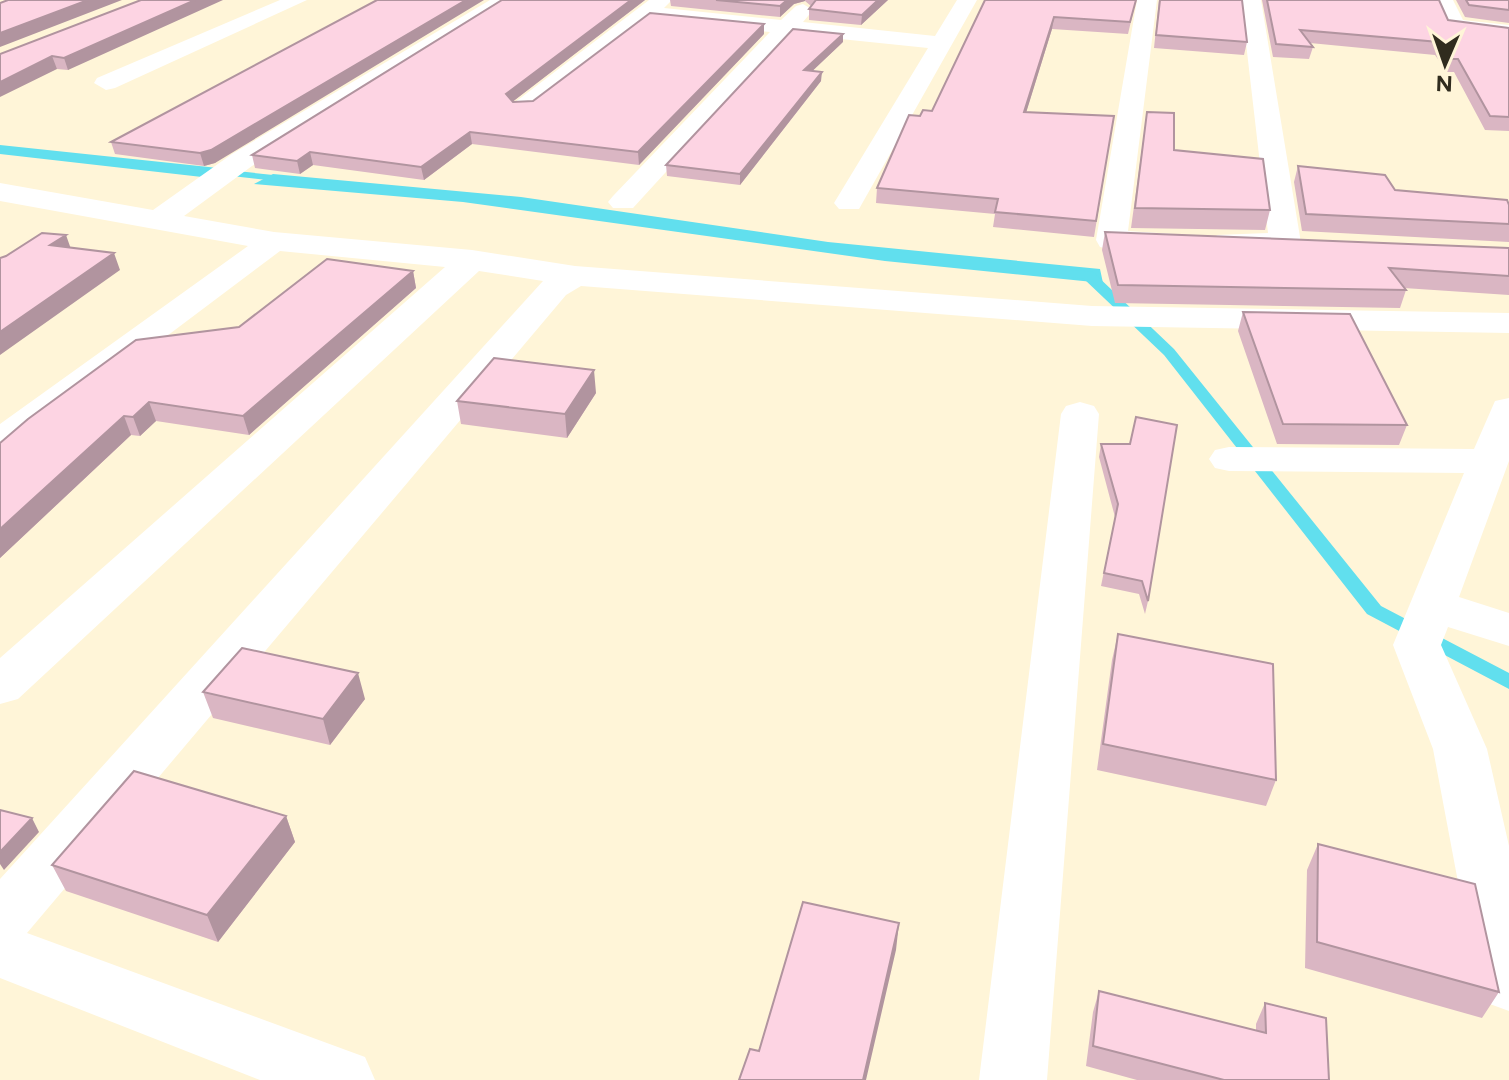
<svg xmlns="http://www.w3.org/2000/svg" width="1509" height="1080" font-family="Figtree,sans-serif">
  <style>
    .water { fill: #61dfee }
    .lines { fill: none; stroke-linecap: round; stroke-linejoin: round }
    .stream { fill: #61dfee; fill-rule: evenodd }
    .street { fill: #fff; fill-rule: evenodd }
    .wall { fill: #dab6c3 }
    .shaded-wall { fill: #b1949f }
    .building { fill: #fdd4e3; stroke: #b1949f; stroke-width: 2 }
  </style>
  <rect width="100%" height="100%" fill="#fff5d8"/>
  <!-- water -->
  <path class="water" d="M 0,145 L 218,168 L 202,177 L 0,154 Z
    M 273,174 L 521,197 L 828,242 L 1100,269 L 1103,283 L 885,261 L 463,202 L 254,184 Z"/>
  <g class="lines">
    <!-- stream -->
    <path class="stream" d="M 218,169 L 292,177 L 298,180 L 292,183 L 214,174 L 212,172 Z
      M 1076,270 L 1093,272 L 1174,349 L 1381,606 L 1509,673 L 1509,689 L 1367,614 L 1164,355 L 1084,279 L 1071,277 L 1071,271 Z"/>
    <!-- street -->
    <path class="street" d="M 280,0 L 307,0 L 115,88 L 106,90 L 94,83 L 97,78 Z
      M 490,0 L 514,0 L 252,166 L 184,216 L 274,232 L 472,250 L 575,266 L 1092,306 L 1509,313 L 1509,333 L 1092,326 L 581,286 L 566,295 L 27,933 L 365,1057 L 375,1080 L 260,1080 L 0,978 L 0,879 L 543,281 L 479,271 L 18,699 L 0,704 L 0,658 L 445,267 L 280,251 L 14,451 L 0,455 L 0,424 L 248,246 L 0,201 L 0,183 L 153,210 L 232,154 Z
      M 649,0 L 672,0 L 664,8 L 781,20 L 796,6 L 803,4 L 813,10 L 803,22 L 935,36 L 957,0 L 977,0 L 859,209 L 839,209 L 834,203 L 928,48 L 792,34 L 633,208 L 613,208 L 608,202 L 613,196 L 770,32 L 650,20 L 532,111 L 514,111 L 510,106 Z
      M 1137,0 L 1157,0 L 1128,231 L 1174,234 L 1178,241 L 1174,248 C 1152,253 1122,252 1100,247 L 1096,240 Z
      M 1241,0 L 1261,0 L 1301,243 L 1296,250 C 1273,255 1240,254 1217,249 L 1212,242 L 1217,235 L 1268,233 Z
      M 1433,0 L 1453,0 L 1463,20 L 1509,25 L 1509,39 L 1447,31 Z
      M 1509,398 L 1509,461 L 1459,597 L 1509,613 L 1509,646 L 1448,627 L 1441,645 L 1487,749 L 1509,846 L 1509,1011 L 1487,1003 L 1477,983 L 1433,749 L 1393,645 L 1464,473 L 1229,471 L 1215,468 L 1209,459 L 1215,450 L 1229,447 L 1474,449 L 1495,401 Z
      M 1080,402 L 1094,406 L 1099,414 L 1047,1080 L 979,1080 L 1061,414 L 1066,406 Z"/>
  </g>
  <!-- wall -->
  <path class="wall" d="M 141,0 L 68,70 L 57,69 L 0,54 Z
    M 377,0 L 215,163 L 204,166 L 115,154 L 111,142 Z
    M 502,0 L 645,0 L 512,102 L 533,101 L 764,34 L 639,165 L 472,144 L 424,180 L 313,165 L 300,174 L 255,168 L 252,155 Z
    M 670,0 L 888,0 L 861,25 L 809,20 L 809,9 L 811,6 L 805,1 L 794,4 L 780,17 L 671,6 Z
    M 985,0 L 1136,0 L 1128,34 L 1052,29 L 1026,112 L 1114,116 L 1094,237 L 993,227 L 995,214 L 876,203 L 877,188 L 920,116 L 932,111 Z
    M 1159,0 L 1242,0 L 1247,42 L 1244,55 L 1154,48 Z
    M 1262,0 L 1439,0 L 1448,20 L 1509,28 L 1509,131 L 1485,130 L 1454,72 L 1447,72 L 1435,55 L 1310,43 L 1313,47 L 1309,59 L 1273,57 Z
    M 1456,0 L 1509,0 L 1509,23 L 1465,17 Z
    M 843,42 L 812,71 L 821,81 L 740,185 L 667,176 L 666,165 Z
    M 1147,112 L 1174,150 L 1270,210 L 1265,230 L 1131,228 Z
    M 1298,166 L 1395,190 L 1509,205 L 1509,242 L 1302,231 L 1294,182 Z
    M 1105,232 L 1509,248 L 1509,295 L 1404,288 L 1406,290 L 1400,308 L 1115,303 L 1102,250 Z
    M 413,271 L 416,288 L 249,435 L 156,421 L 140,436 L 131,435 L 0,558 L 0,443 Z
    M 1243,312 L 1407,425 L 1399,445 L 1277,444 L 1238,331 Z
    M 596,393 L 567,438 L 461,424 L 457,401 Z
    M 1101,444 L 1148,601 L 1145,614 L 1139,594 L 1101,586 L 1115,517 L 1099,457 Z
    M 1118,634 L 1276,780 L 1266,806 L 1097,770 L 1112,660 Z
    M 203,692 L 365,699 L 330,745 L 213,718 Z
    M 286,816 L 295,842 L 218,942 L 66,891 L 52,865 Z
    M 1318,844 L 1499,992 L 1482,1018 L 1305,968 L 1307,870 Z
    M 1099,991 L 1256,1031 L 1256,1024 L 1265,1003 L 1329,1080 L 1137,1080 L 1086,1066 L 1093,1012 Z"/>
  <!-- shaded-wall -->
  <path class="shaded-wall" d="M 88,0 L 122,0 L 0,47 L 0,33 Z
    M 195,0 L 223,0 L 68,70 L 64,58 Z
    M 466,0 L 484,0 L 215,163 L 204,166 L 200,153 Z
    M 631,0 L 645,0 L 507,106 L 506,94 Z
    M 787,0 L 805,0 L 805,1 L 794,4 L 780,17 L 780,6 Z
    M 878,0 L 888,0 L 861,25 L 862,15 Z
    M 1054,17 L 1052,29 L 1022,126 L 1024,112 Z
    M 764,24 L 764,34 L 639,165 L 638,152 Z
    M 843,34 L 843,42 L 804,79 L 804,70 Z
    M 52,56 L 57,69 L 0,97 L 0,82 Z
    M 822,72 L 821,81 L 740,185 L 740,174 Z
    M 470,132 L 472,144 L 424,180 L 421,167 Z
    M 310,152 L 313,165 L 300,174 L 297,161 Z
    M 66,235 L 72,252 L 50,245 Z
    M 114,253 L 120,270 L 0,355 L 0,332 Z
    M 413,271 L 416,288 L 249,435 L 243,416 Z
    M 594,370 L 596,393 L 567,438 L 565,414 Z
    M 149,402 L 156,421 L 140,436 L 133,417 Z
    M 124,416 L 131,435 L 0,558 L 0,529 Z
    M 358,673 L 365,699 L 330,745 L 323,719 Z
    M 286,816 L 295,842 L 218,942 L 207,915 Z
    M 32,818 L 39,832 L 4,870 L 0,864 L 0,852 Z
    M 899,923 L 896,950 L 866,1080 L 863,1080 Z"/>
  <!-- building -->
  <path class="building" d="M 8,0 L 88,0 L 0,33 L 0,3 Z
    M 141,0 L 195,0 L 64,58 L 52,56 L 0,82 L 0,54 Z
    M 377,0 L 466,0 L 211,150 L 200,153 L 111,142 Z
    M 502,0 L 631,0 L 506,94 L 513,102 L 533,101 L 650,13 L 764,24 L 638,152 L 470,132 L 421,167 L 310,152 L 297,161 L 252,155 Z
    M 716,0 L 787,0 L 780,6 Z
    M 816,0 L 878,0 L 862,15 L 809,9 Z
    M 985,0 L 1136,0 L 1130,22 L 1054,17 L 1024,112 L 1114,116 L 1096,221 L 995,212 L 998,199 L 877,188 L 909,115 L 920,116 L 923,110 L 932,111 Z
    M 1160,0 L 1242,0 L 1247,42 L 1156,35 Z
    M 1267,0 L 1439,0 L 1448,20 L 1509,28 L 1509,117 L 1490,116 L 1458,59 L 1451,59 L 1439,42 L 1300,30 L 1313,47 L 1276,44 Z
    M 1466,0 L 1509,0 L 1509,10 L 1469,5 Z
    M 793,29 L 843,34 L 804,70 L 822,72 L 740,174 L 666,165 Z
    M 1147,112 L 1174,113 L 1174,150 L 1263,159 L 1270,210 L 1135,208 Z
    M 1298,166 L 1385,175 L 1395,190 L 1507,200 L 1509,205 L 1509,224 L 1306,214 Z
    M 1105,232 L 1509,248 L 1509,276 L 1389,268 L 1406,290 L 1118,285 Z
    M 42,233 L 66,235 L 50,245 L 114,253 L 0,332 L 0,258 L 6,256 Z
    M 327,259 L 413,271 L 243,416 L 149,402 L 133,417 L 124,416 L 0,529 L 0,443 L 28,419 L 136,340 L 239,327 Z
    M 1243,312 L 1350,314 L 1407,425 L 1283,424 Z
    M 494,358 L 594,370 L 565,414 L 457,401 Z
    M 1136,417 L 1177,425 L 1148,601 L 1142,581 L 1104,573 L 1118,504 L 1101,444 L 1130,444 Z
    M 1118,634 L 1273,664 L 1276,780 L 1103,744 Z
    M 242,648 L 358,673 L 323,719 L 203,692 Z
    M 134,771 L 286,816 L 207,915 L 52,865 Z
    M 0,810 L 32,818 L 0,852 Z
    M 1318,844 L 1475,884 L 1499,992 L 1317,942 Z
    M 803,902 L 899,923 L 863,1080 L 739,1080 L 750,1049 L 759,1051 Z
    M 1099,991 L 1266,1033 L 1265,1003 L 1326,1018 L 1329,1080 L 1224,1080 L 1093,1046 Z"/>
  <!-- north arrow -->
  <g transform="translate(1445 64) rotate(182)" stroke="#fff5d8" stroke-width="6" paint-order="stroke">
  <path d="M0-6L14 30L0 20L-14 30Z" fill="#302c1e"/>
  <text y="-12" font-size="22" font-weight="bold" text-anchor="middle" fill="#302c1e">N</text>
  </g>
</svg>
